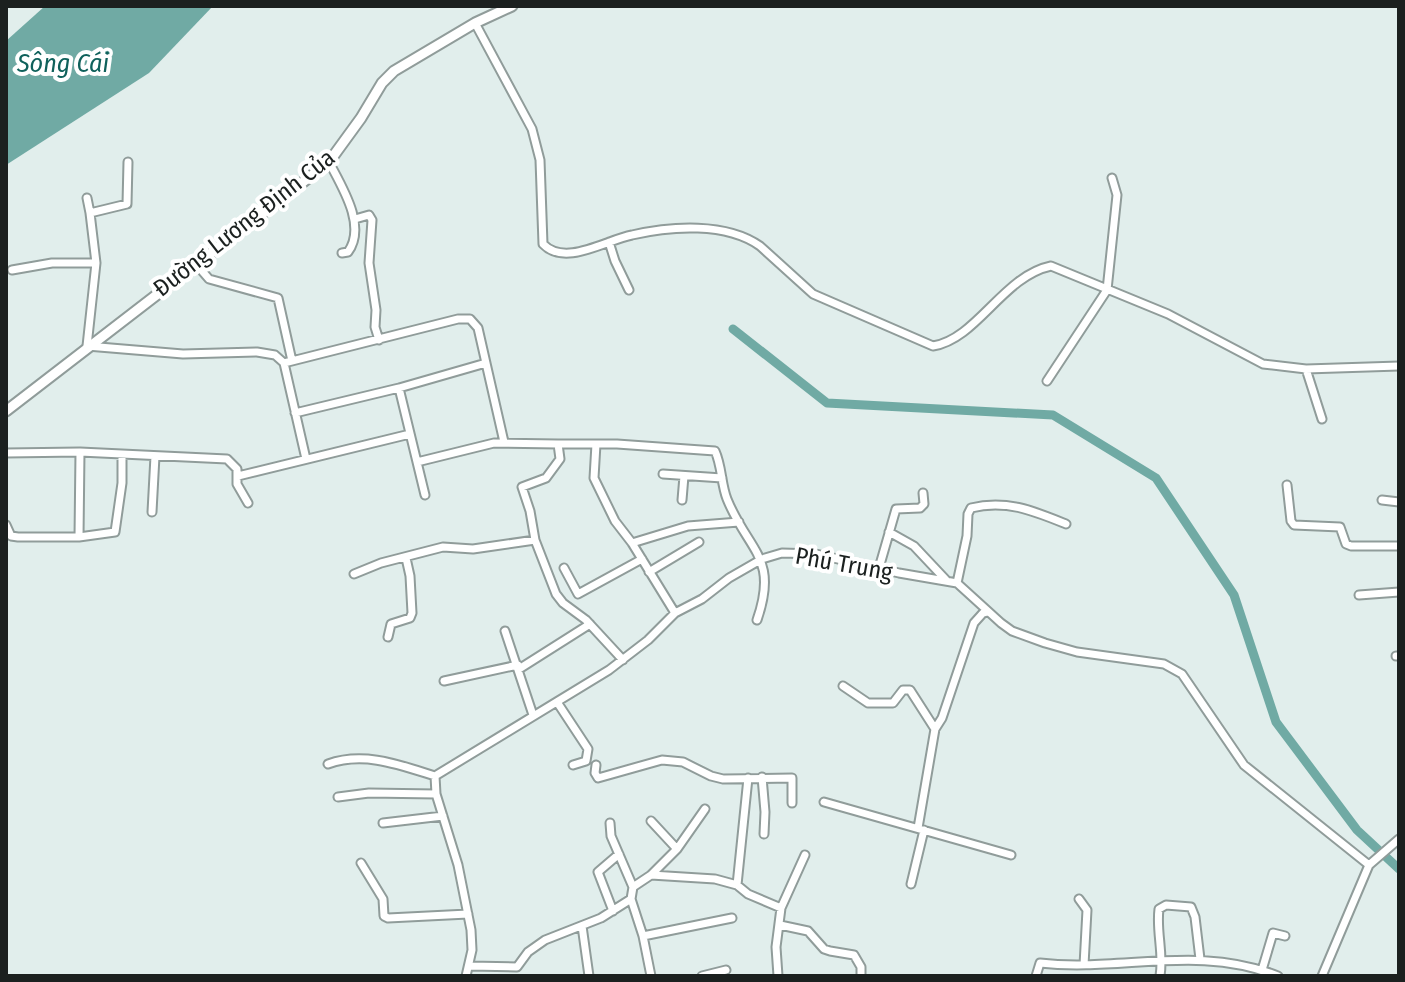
<svg xmlns="http://www.w3.org/2000/svg" width="1405" height="982" font-family="'Fira Sans Condensed',sans-serif">
  <style>
    .water { fill: #70aaa4 }
    .lines { fill: none; stroke-linecap: round; stroke-linejoin: round }
    .canal { stroke: #70aaa4; stroke-width: 9 }
    .minor-casing { stroke: #909c9a; stroke-width: 11 }
    .tertiary-casing { stroke: #909c9a; stroke-width: 13 }
    .minor { stroke: #fff; stroke-width: 7 }
    .tertiary { stroke: #fff; stroke-width: 9 }
    .labels { text-anchor: middle; stroke-width: 8; stroke-linejoin: round; paint-order: stroke }
    .street-label { font-size: 24px; fill: #1b201f; stroke: #fff }
    .water-label { font-size: 26px; font-style: italic; fill: #0f615b; stroke: #fff }
  </style>
  <rect width="100%" height="100%" fill="#e1eeec"/>
  <!-- water -->
  <path class="water" d="M 45,6 L 213,6 L 149,73 L 6,165 L 6,41 Z"/>
  <g class="lines">
    <!-- canal -->
    <path class="canal" d="M 733,329 L 827,403 L 1053,415 L 1156,478 L 1234,595 L 1276,722 L 1357,830 L 1399,869"/>
    <!-- minor casing -->
    <g class="minor-casing">
      <path id="minor" d="M 475,23 L 532,129 L 540,160 L 543,244 C 565,267 606,240 632,235 C 671,226 726,222 760,246 L 813,294 L 933,346 C 977,339 1003,276 1051,266 L 1168,314 L 1263,364 L 1306,369 L 1399,366
        M 128,162 L 127,204 L 90,213 L 96,263 L 87,346 L 183,354 L 257,352 L 275,355 L 284,363 L 306,459
        M 329,162 C 342,187 367,226 348,252 L 342,253
        M 87,198 L 90,213
        M 355,219 L 369,215 L 372,220 L 369,263 L 376,310 L 375,327 L 379,340
        M 609,242 L 615,261 L 629,290
        M 196,264 L 209,279 L 278,298 L 292,361
        M 12,270 L 52,263 L 96,263
        M 284,363 L 458,319 L 470,319 L 478,328 L 504,442
        M 1306,369 L 1322,419
        M 1047,381 L 1107,290 L 1117,195 L 1112,178
        M 399,388 L 425,495
        M 295,413 L 399,388 L 486,363
        M 558,444 L 617,444 L 715,451 C 722,466 721,484 727,499 C 748,551 779,557 757,620
        M 596,444 L 594,478 L 615,521 L 632,543 L 675,613
        M 80,452 L 79,537 L 115,532 L 122,483 L 122,454
        M 6,453 L 80,452 L 227,459 L 237,469 L 237,484 L 248,503
        M 417,462 L 494,443 L 558,444 L 560,459 L 546,478 L 522,487 L 530,511 L 535,540
        M 663,474 L 722,478
        M 238,476 L 410,434
        M 1287,485 L 1291,521 L 1294,525 L 1340,527 L 1346,544 L 1351,546 L 1399,546
        M 682,500 L 684,476
        M 1382,500 L 1399,502
        M 152,512 L 155,456
        M 6,525 L 11,536 L 18,537 L 79,537
        M 889,532 L 914,546 L 946,580
        M 632,543 L 688,526 L 739,522
        M 564,568 L 578,594 L 642,559
        M 879,568 L 896,509 L 920,508 L 924,504 L 923,493
        M 649,572 L 699,542
        M 354,574 L 381,563 L 443,547 L 473,549 L 535,540 L 556,594 L 563,603 L 586,620 L 623,660
        M 957,583 L 967,536 L 968,514 L 971,508 C 1006,499 1034,511 1066,524
        M 1359,595 L 1399,592
        M 505,631 L 533,715
        M 388,637 L 391,624 L 410,618 L 412,613 L 410,576 L 406,558
        M 1396,656 L 1399,656
        M 519,669 L 590,624
        M 444,681 L 518,665
        M 843,686 L 868,703 L 893,703 L 903,690 L 910,690 L 935,729
        M 557,702 L 588,749 L 586,761 L 573,765
        M 328,764 C 364,751 400,765 435,776
        M 596,765 L 595,773 L 598,778 L 662,760 L 683,762 L 711,776 L 723,779 L 792,778 L 792,803
        M 762,777 L 765,812 L 764,834
        M 338,797 L 369,793 L 436,794
        M 824,802 L 1011,855
        M 651,821 L 677,849
        M 383,823 L 443,816
        M 610,823 L 611,836 L 633,887
        M 918,828 L 935,729 L 942,718 L 974,623 L 983,613 L 987,612
        M 361,863 L 383,899 L 384,916 L 388,918 L 468,914
        M 651,875 L 677,849 L 705,809
        M 911,884 L 924,830
        M 737,885 L 748,778
        M 631,899 L 643,936 L 732,918
        M 1079,899 L 1087,910 L 1084,965
        M 613,911 L 598,872 L 619,854
        M 780,925 L 808,931 L 824,949 L 830,951 L 854,955 L 861,967 L 861,976
        M 582,926 L 589,976
        M 643,936 L 651,976
        M 469,966 L 517,967 L 528,952 L 545,940 L 601,918 L 631,899 L 633,887 L 651,875 L 715,879 L 737,885 L 748,894 L 781,908 L 805,855
        M 1262,970 L 1273,933 L 1285,936
        M 466,976 L 472,950 L 471,930 L 458,865 L 436,794 L 435,776 L 609,670 L 648,640 L 675,613 L 702,599 L 729,578 L 762,559 L 782,553 L 816,554 L 899,573 L 957,583 L 1001,623 L 1012,631 L 1045,643 L 1077,652 L 1164,664 L 1182,674 L 1244,765 L 1369,865
        M 702,976 L 726,970
        M 778,976 L 776,947 L 781,908
        M 1036,976 L 1040,963 C 1121,972 1198,944 1278,976
        M 1160,976 C 1164,953 1156,932 1159,909 L 1166,905 L 1191,907 L 1195,917 L 1200,959
        M 1322,976 L 1369,865 L 1399,839"/>
    </g>
    <!-- tertiary casing -->
    <g class="tertiary-casing">
      <path id="tertiary" d="M 6,411 L 329,162 L 361,118 L 382,83 L 394,71 L 475,23 L 512,6"/>
    </g>
    <!-- minor -->
    <use href="#minor" class="minor"/>
    <!-- tertiary -->
    <use href="#tertiary" class="tertiary"/>
  </g>
  <g class="labels">
    <!-- street labels -->
    <g class="street-label">
      <text transform="translate(244 223) rotate(-38)" y="8">Đường Lương Định Của</text>
      <text transform="translate(844 564) rotate(10)" y="8">Phú Trung</text>
    </g>
    <!-- water labels -->
    <g class="water-label">
      <text x="63" y="72">Sông Cái</text>
    </g>
  </g>
  <!-- border -->
  <rect width="1405" height="982" fill="none" stroke="#1b201f" stroke-width="16"/>
</svg>
